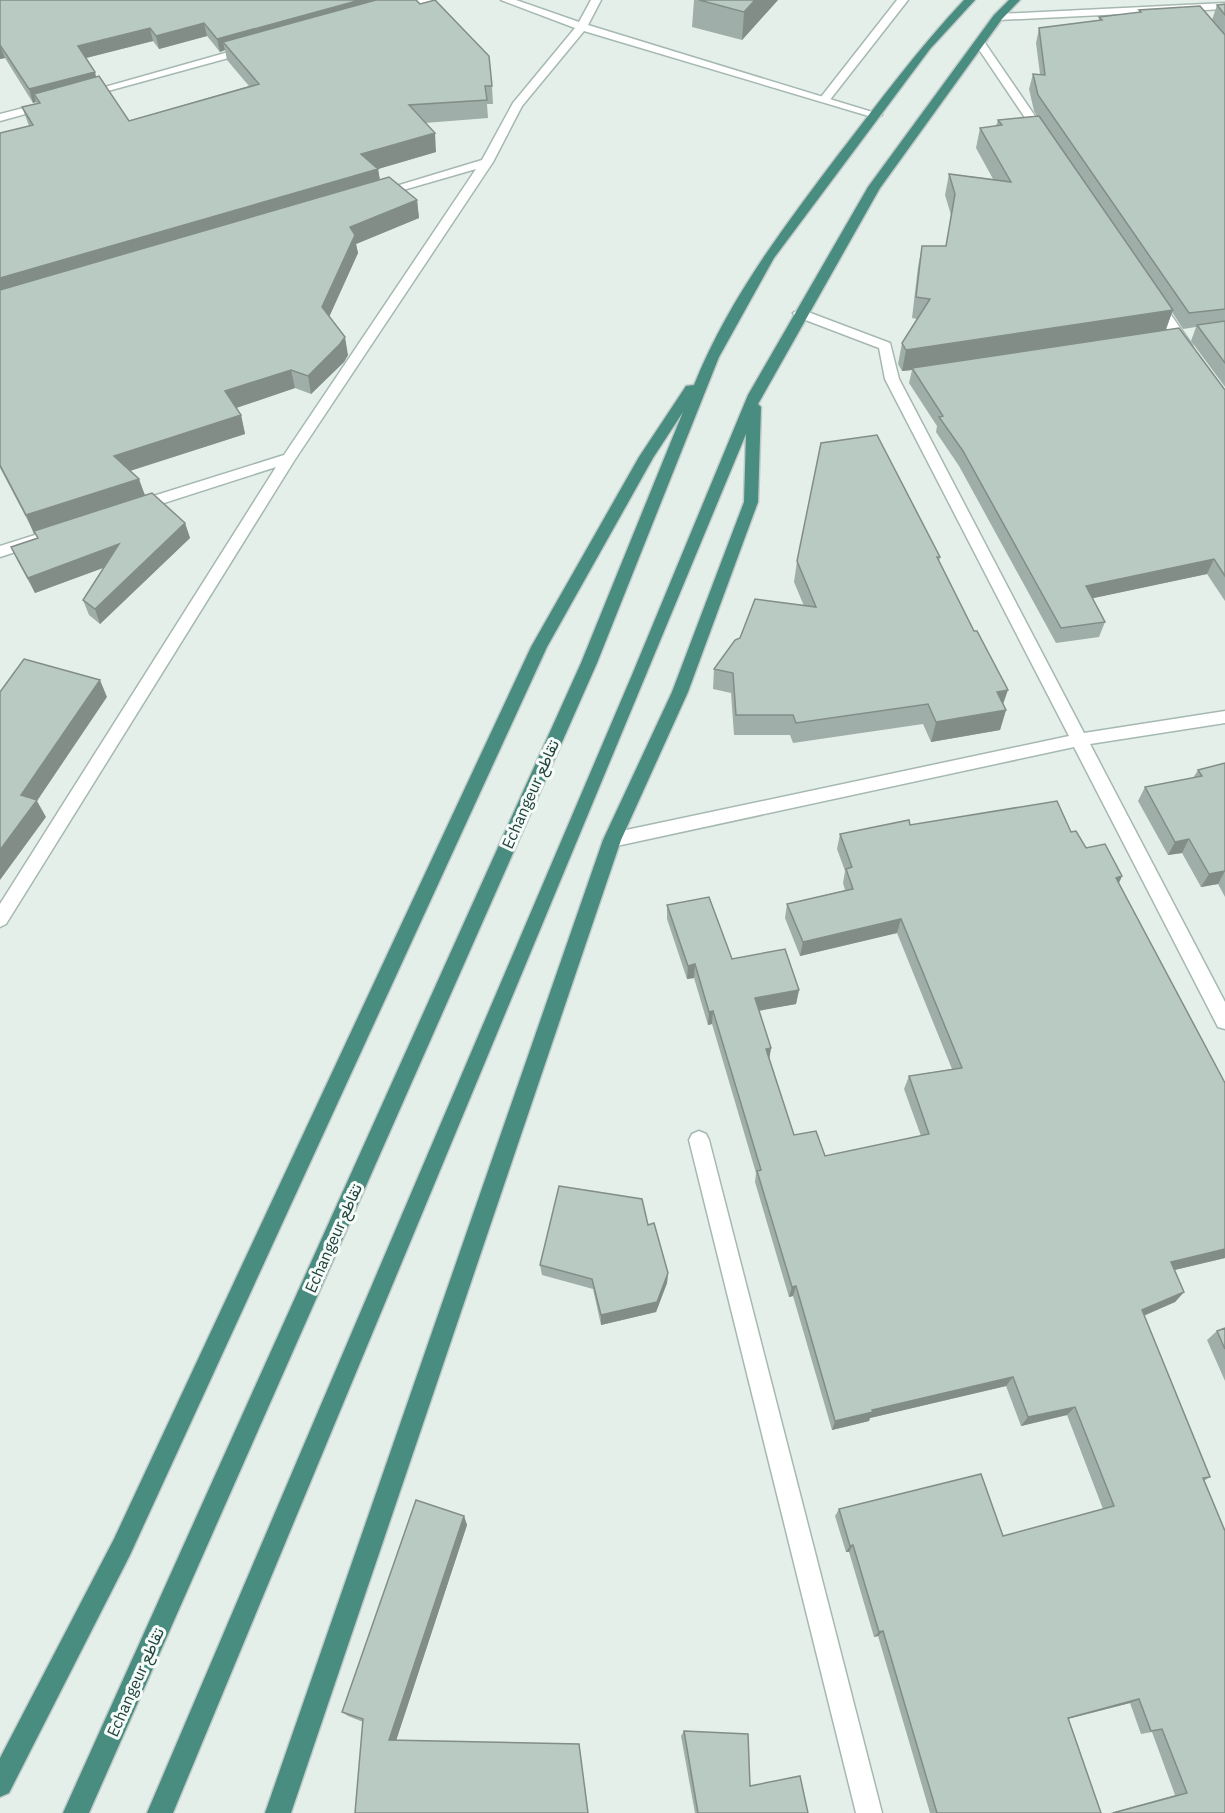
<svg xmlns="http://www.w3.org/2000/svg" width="1225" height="1813" font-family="'IBM Plex Sans',Vazirmatn,sans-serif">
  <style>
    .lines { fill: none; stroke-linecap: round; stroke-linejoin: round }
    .service-casing { stroke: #a6b8b2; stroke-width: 3 }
    .minor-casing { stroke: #a6b8b2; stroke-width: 3 }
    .trunk-casing { stroke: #c1cac8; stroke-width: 3 }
    .service { fill: #fff; fill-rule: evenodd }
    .minor { fill: #fff; fill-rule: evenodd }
    .trunk { fill: #488d7f; fill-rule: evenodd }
    .wall { fill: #9faea8; fill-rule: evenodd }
    .shaded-wall { fill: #828d88 }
    .building { fill: #b9cac3; stroke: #828d88; stroke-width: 1.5 }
    .labels { text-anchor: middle; stroke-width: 6; stroke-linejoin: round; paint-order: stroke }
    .street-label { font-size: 16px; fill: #21433b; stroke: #f5fbf8 }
  </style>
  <rect width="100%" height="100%" fill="#e4efea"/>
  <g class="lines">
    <!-- service casing -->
    <g class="service-casing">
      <path id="service" d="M 897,0 L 908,0 L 829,101 L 821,101 L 821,97 Z
        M 699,1131 L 706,1134 L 709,1140 L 882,1813 L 856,1813 L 689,1140 L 692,1134 Z"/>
    </g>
    <!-- minor casing -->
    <g class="minor-casing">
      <path id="minor" d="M 418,0 L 435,0 L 395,13 L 390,10 Z
        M 501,0 L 516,0 L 579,22 L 591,0 L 601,0 L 588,25 L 882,115 L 872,117 L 584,31 L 522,106 L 493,162 L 294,461 L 6,924 L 0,927 L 0,904 L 276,467 L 136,512 L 129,507 L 131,503 L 284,455 L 476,169 L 379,197 L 373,193 L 482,160 L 513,103 L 575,28 Z
        M 1225,3 L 1225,9 L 998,20 L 993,17 L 998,14 Z
        M 977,43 L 985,43 L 1048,135 L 1046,137 L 1038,137 L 976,45 Z
        M 250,46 L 254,47 L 254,51 L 86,97 L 80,94 Z
        M 47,102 L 53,105 L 51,107 L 0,121 L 0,114 Z
        M 1155,298 L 1160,299 L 1192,345 L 1192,351 L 1182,351 L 1148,302 Z
        M 800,309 L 890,343 L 899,379 L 1084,733 L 1225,711 L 1225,723 L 1090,744 L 1225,1002 L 1225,1029 L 1218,1027 L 1074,747 L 612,847 L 606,845 L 603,840 L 606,835 L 612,833 L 1069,736 L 885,379 L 879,348 L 795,316 L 793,313 Z
        M 35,535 L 40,536 L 43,540 L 40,544 L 0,557 L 0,546 Z"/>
    </g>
    <!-- trunk casing -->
    <g class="trunk-casing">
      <path id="trunk" d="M 964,0 L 975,0 L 930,49 L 774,258 L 719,357 L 597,663 L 89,1813 L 63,1813 L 581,663 L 683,412 L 653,458 L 547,647 L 130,1555 L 9,1793 L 0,1797 L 0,1758 L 114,1539 L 531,647 L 639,457 L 686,386 L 694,385 C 728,300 783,228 838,155 C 879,102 918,49 964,0 Z
        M 1009,0 L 1020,0 L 1002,19 L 880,188 L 758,404 L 761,407 L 758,502 L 688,692 L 621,840 L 291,1813 L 265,1813 L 603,840 L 672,692 L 744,502 L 746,434 L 173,1813 L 147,1813 L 632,675 L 748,395 L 868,187 L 994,15 Z"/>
    </g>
    <!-- service -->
    <use href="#service" class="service"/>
    <!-- minor -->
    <use href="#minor" class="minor"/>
    <!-- trunk -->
    <use href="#trunk" class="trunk"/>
  </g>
  <!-- wall -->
  <path class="wall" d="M 0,0 L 416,0 L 492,86 L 493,104 L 487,104 L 488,118 L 425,123 L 436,152 L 378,169 L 380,180 L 417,200 L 419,218 L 356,244 L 358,253 L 329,317 L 348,355 L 344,362 L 311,394 L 295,388 L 236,408 L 241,415 L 245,434 L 130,471 L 145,495 L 185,523 L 190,538 L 100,624 L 89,615 L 83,600 L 104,567 L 35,593 L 18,562 L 11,547 L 37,538 L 0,468 L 0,133 L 29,126 L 22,107 L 37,104 L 36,102 L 33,103 L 5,58 L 0,59 ZM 207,36 L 220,52 L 225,50 L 227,60 L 249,86 L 129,121 L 96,77 L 86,58 L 153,41 L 159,49 Z
    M 694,0 L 778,0 L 742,40 L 692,27 Z
    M 1225,4 L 1225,387 L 1191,341 L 1196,327 L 1183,329 L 1172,312 L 1166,330 L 1225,390 L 1225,601 L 1207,574 L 1092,598 L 1105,622 L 1099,637 L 1056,643 L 959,466 L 936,432 L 937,426 L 909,383 L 912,370 L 902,371 L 898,364 L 902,343 L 917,319 L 912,318 L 918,267 L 922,246 L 946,246 L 951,215 L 945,195 L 949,174 L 993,179 L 976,148 L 980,128 L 996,126 L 998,120 L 1037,116 L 1034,111 L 1029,89 L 1033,74 L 1040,74 L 1036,43 L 1039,28 L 1099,20 L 1099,17 L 1139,13 L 1139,10 L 1212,20 L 1217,5 Z
    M 940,557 L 939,562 L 1006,710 L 1000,730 L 931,742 L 923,724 L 793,743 L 790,735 L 734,735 L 731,693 L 713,689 L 714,669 L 804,606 L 794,582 L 797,561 Z
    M 1225,763 L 1225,897 L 1218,884 L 1201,887 L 1182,853 L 1168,855 L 1138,801 L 1145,787 L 1193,778 L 1198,770 Z
    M 910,825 L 1071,832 L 1086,848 L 1122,876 L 1119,883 L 1225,1083 L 1225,1258 L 1174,1270 L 1184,1292 L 1175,1302 L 1144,1316 L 1210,1477 L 1204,1481 L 1225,1813 L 1110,1813 L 1175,1795 L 1152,1732 L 1141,1734 L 1130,1703 L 1068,1719 L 1101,1813 L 930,1813 L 878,1636 L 874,1637 L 849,1552 L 846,1552 L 835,1516 L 839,1509 L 1003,1536 L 1103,1509 L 1067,1415 L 1021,1426 L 1006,1386 L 870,1418 L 869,1421 L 832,1430 L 793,1296 L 789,1297 L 755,1182 L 756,1173 L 712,1024 L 708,1025 L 694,978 L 687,979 L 667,919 L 667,905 L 732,959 L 799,990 L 796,1004 L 759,1010 L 771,1048 L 769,1058 L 794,1135 L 825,1156 L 921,1136 L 904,1089 L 909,1076 L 952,1069 L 897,933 L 800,956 L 785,918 L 787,904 L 845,890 L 843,883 L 845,871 L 837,849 L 840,834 Z
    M 648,1225 L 668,1273 L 667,1283 L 656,1312 L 601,1325 L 593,1289 L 542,1275 L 540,1265 Z
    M 1225,1328 L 1225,1381 L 1207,1340 L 1217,1331 Z
    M 464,1516 L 467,1525 L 396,1740 L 363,1722 L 348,1716 L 342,1712 Z
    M 684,1731 L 750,1786 L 808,1813 L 695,1813 L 681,1736 Z"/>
  <!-- shaded-wall -->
  <path class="shaded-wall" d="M 360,0 L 401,0 L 223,42 L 225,50 L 220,52 L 217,39 Z
    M 755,0 L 778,0 L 742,40 L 744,12 Z
    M 204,23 L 207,36 L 159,49 L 156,36 Z
    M 150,28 L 153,41 L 82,59 L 78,46 Z
    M 0,45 L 5,58 L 0,59 Z
    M 95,72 L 98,85 L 34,94 L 36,102 L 33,103 L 29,89 Z
    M 435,133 L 436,152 L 378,169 L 381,187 L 0,298 L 0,278 L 361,154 Z
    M 417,200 L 419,218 L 356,244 L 358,253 L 325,326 L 322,307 L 350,227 Z
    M 1173,310 L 1165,331 L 912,368 L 912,370 L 902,371 L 906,350 Z
    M 345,337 L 348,355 L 344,362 L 311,394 L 308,376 Z
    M 291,370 L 295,388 L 230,410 L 225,391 Z
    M 241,415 L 245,434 L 120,474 L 114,456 Z
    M 139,479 L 146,498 L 34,534 L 26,515 Z
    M 185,523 L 190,538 L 100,624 L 95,609 Z
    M 119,544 L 125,560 L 35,593 L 28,578 Z
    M 1214,559 L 1207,574 L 1080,601 L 1086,586 Z
    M 100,680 L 107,697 L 37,801 L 46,817 L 0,880 L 0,850 L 21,795 Z
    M 1008,690 L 1001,710 L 997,692 Z
    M 1006,710 L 1000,730 L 931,742 L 936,722 Z
    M 1189,839 L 1182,853 L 1168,855 L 1175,842 Z
    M 1225,871 L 1218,884 L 1201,887 L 1209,874 Z
    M 1122,876 L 1115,891 L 1116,878 Z
    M 901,919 L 897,933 L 800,956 L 803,942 Z
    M 695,964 L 694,978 L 687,979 L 688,966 Z
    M 799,990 L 796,1004 L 753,1012 L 755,998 Z
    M 713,1011 L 712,1024 L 708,1025 L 709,1012 Z
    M 771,1048 L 769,1061 L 766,1049 Z
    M 1225,1249 L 1225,1258 L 1162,1273 L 1171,1262 Z
    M 668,1273 L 667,1283 L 656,1312 L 601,1325 L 601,1315 Z
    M 796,1286 L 793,1296 L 789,1297 L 792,1287 Z
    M 1184,1292 L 1175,1302 L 1133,1320 L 1142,1310 Z
    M 1013,1377 L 1006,1386 L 870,1418 L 869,1421 L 832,1430 L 835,1421 L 872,1410 Z
    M 1075,1407 L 1067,1415 L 1021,1426 L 1028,1417 Z
    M 464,1516 L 467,1525 L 395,1744 L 389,1740 Z
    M 853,1545 L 849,1552 L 846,1552 L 850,1546 Z
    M 883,1631 L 878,1636 L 874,1637 L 879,1632 Z
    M 1139,1699 L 1130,1703 L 1059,1721 L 1068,1718 Z"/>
  <!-- building -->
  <path class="building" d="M 0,0 L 360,0 L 217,39 L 204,23 L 156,36 L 150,28 L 78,46 L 95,72 L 29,89 L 0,45 Z
    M 376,0 L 416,0 L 420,4 L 435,0 L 489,56 L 492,86 L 485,86 L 487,100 L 409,105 L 435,133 L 361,154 L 378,169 L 0,278 L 0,133 L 33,125 L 22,107 L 40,103 L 34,94 L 99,76 L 129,121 L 259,84 L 223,42 Z
    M 699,0 L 755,0 L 744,12 Z
    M 1225,4 L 1225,15 L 1217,5 Z
    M 1200,6 L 1225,35 L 1225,309 L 1189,313 L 1038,95 L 1033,74 L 1045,75 L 1039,28 L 1102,20 L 1099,17 L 1141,12 L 1139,10 Z
    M 1039,116 L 1173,310 L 906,350 L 902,343 L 930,299 L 916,297 L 922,246 L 946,246 L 955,194 L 949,174 L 1011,182 L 980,128 L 1002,125 L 998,120 Z
    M 389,177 L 417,200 L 350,227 L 355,235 L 322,307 L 345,337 L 340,344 L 308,376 L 291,370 L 225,391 L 241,415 L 114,456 L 139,479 L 26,515 L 0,465 L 0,290 Z
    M 1225,321 L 1225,363 L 1197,325 Z
    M 1179,328 L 1225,390 L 1225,576 L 1214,559 L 1086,586 L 1105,622 L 1061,628 L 963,451 L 939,417 L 943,416 L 912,368 Z
    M 877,435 L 940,557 L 937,557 L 974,631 L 977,631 L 1008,690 L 997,692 L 1006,710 L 936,722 L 928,704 L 796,723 L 793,715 L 736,715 L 733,673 L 714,669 L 735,640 L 740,638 L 755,599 L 816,607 L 797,561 L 821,443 Z
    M 152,493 L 185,523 L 95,609 L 83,600 L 119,544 L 28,578 L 11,547 L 38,538 L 34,531 Z
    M 24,659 L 100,680 L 21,795 L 37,800 L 0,850 L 0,692 Z
    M 1225,763 L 1225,871 L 1209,874 L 1189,839 L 1175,842 L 1145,787 L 1202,776 L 1198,770 Z
    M 1057,801 L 1071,832 L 1076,831 L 1086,848 L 1105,844 L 1122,876 L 1116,878 L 1225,1083 L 1225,1249 L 1171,1262 L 1184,1292 L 1142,1310 L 1210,1477 L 1203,1478 L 1225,1531 L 1225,1813 L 1113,1813 L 1187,1793 L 1162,1729 L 1151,1731 L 1139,1699 L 1068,1718 L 1101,1813 L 937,1813 L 883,1631 L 879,1632 L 853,1545 L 850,1546 L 839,1509 L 981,1474 L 1003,1536 L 1114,1506 L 1075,1407 L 1028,1417 L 1013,1377 L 872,1410 L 873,1412 L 835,1421 L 796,1286 L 792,1287 L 757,1171 L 761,1170 L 713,1011 L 709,1012 L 695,964 L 688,966 L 667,905 L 709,897 L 732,959 L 785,949 L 799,990 L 755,998 L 771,1048 L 766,1049 L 794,1135 L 816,1131 L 825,1156 L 929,1134 L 909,1076 L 962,1068 L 901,919 L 803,942 L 787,904 L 853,889 L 846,869 L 852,867 L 840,834 L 909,820 L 910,825 Z
    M 559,1186 L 642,1199 L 648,1225 L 654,1223 L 668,1273 L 657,1302 L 601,1315 L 592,1279 L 540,1265 Z
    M 1225,1328 L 1225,1349 L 1217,1331 Z
    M 416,1500 L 464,1516 L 389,1740 L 579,1744 L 588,1813 L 355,1813 L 363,1719 L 342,1712 Z
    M 684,1731 L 748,1734 L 750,1786 L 800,1776 L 808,1813 L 698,1813 Z"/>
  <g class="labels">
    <!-- street labels -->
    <g class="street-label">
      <text transform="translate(530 794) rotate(-66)" y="6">Echangeur تقاطع</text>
      <text transform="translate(333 1238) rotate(-66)" y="6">Echangeur تقاطع</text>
      <text transform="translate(135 1682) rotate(-66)" y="6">Echangeur تقاطع</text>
    </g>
  </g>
</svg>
